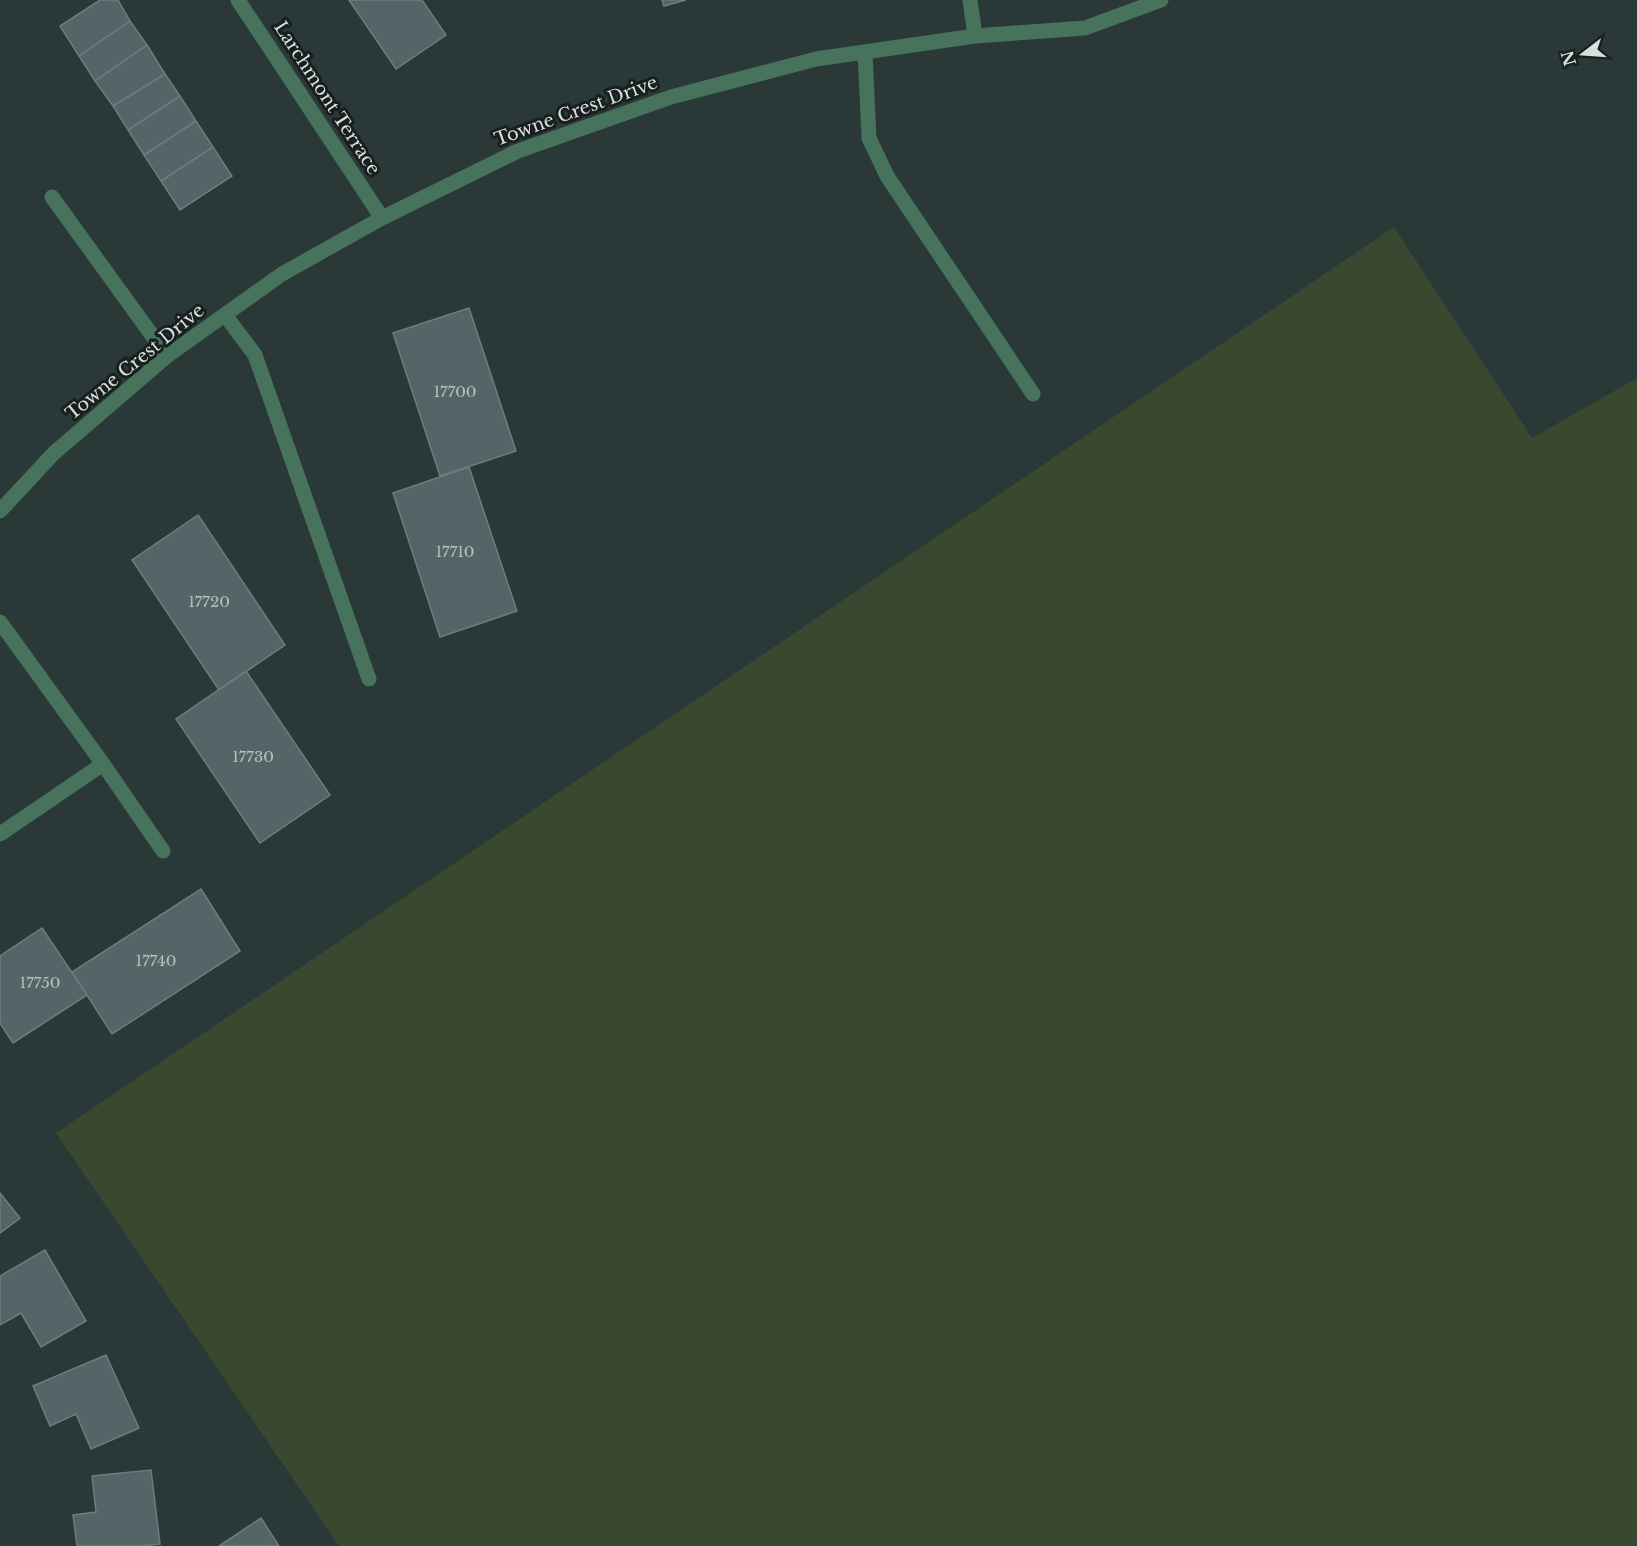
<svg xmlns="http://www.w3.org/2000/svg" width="1637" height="1546" font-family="'Libre Baskerville',serif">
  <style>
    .green { fill: #39492f }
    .building { fill: #546568; stroke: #6b7d80; stroke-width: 1.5 }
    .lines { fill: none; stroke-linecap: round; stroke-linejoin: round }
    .minor { stroke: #47725b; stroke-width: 15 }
    .labels { text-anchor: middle; stroke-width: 6; stroke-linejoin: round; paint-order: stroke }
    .number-label { font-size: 15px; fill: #b6c0c0 }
    .street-label { font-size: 18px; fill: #d6dfde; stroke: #181f1e }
  </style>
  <rect width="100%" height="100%" fill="#2a3937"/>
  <!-- green -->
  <path class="green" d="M 1394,227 L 1532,438 L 1637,378 L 1637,1546 L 339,1546 L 56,1133 Z"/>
  <!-- building -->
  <path class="building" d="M 100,0 L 118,0 L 130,21 L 79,56 L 60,26 Z
    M 349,0 L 422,0 L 446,35 L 396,69 Z
    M 662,0 L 686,0 L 664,6 Z
    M 130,21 L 147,45 L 95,81 L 79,56 Z
    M 147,45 L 165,74 L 113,106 L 95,81 Z
    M 165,74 L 180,96 L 128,130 L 113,106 Z
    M 180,96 L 196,121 L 144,155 L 128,130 Z
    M 196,121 L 213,147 L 161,181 L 144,155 Z
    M 213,147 L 232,176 L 180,210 L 161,181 Z
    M 469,308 L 516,451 L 440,476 L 393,333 Z
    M 469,467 L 517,611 L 440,637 L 393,493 Z
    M 198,515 L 285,645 L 219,690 L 132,560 Z
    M 246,671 L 330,795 L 260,843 L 176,719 Z
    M 201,889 L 240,951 L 112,1034 L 72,972 Z
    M 42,928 L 87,995 L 13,1043 L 0,1023 L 0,956 Z
    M 0,1193 L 20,1218 L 0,1233 Z
    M 45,1250 L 86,1321 L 41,1347 L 21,1313 L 0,1325 L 0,1276 Z
    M 106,1355 L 139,1428 L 91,1449 L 76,1414 L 50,1426 L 33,1386 Z
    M 151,1470 L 160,1544 L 142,1546 L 77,1546 L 73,1515 L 96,1512 L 92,1476 Z
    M 261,1518 L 279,1546 L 219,1546 Z"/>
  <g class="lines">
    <!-- minor -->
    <path class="minor" d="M 238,0 L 382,218
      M 970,0 L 975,36
      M 865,52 L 869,138 L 887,176 L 1033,394
      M 52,197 L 167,356
      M 225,315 L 255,355 L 369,679
      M 0,511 L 54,453 L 167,356 L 282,274 L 382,218 L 518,151 L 671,97 L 816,59 L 975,36 L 1085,28 L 1161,0
      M 0,622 L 103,764 L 0,834
      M 103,764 L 163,851"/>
  </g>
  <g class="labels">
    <!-- number labels -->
    <g class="number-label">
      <text x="455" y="397">17700</text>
      <text x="455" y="557">17710</text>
      <text x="209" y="607">17720</text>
      <text x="253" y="762">17730</text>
      <text x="156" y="966">17740</text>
      <text x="40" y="988">17750</text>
    </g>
    <!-- street labels -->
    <g class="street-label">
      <text transform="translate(327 98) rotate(57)" y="6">Larchmont Terrace</text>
      <text transform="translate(576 111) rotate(-20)" y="6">Towne Crest Drive</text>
      <text transform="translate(135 362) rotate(-39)" y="6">Towne Crest Drive</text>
    </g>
  </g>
  <!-- north arrow -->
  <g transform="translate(1583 54) rotate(253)" stroke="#181f1e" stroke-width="4.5" paint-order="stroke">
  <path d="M0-4.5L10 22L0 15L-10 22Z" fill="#d6dfde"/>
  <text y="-9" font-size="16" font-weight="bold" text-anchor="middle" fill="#d6dfde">N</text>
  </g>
</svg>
